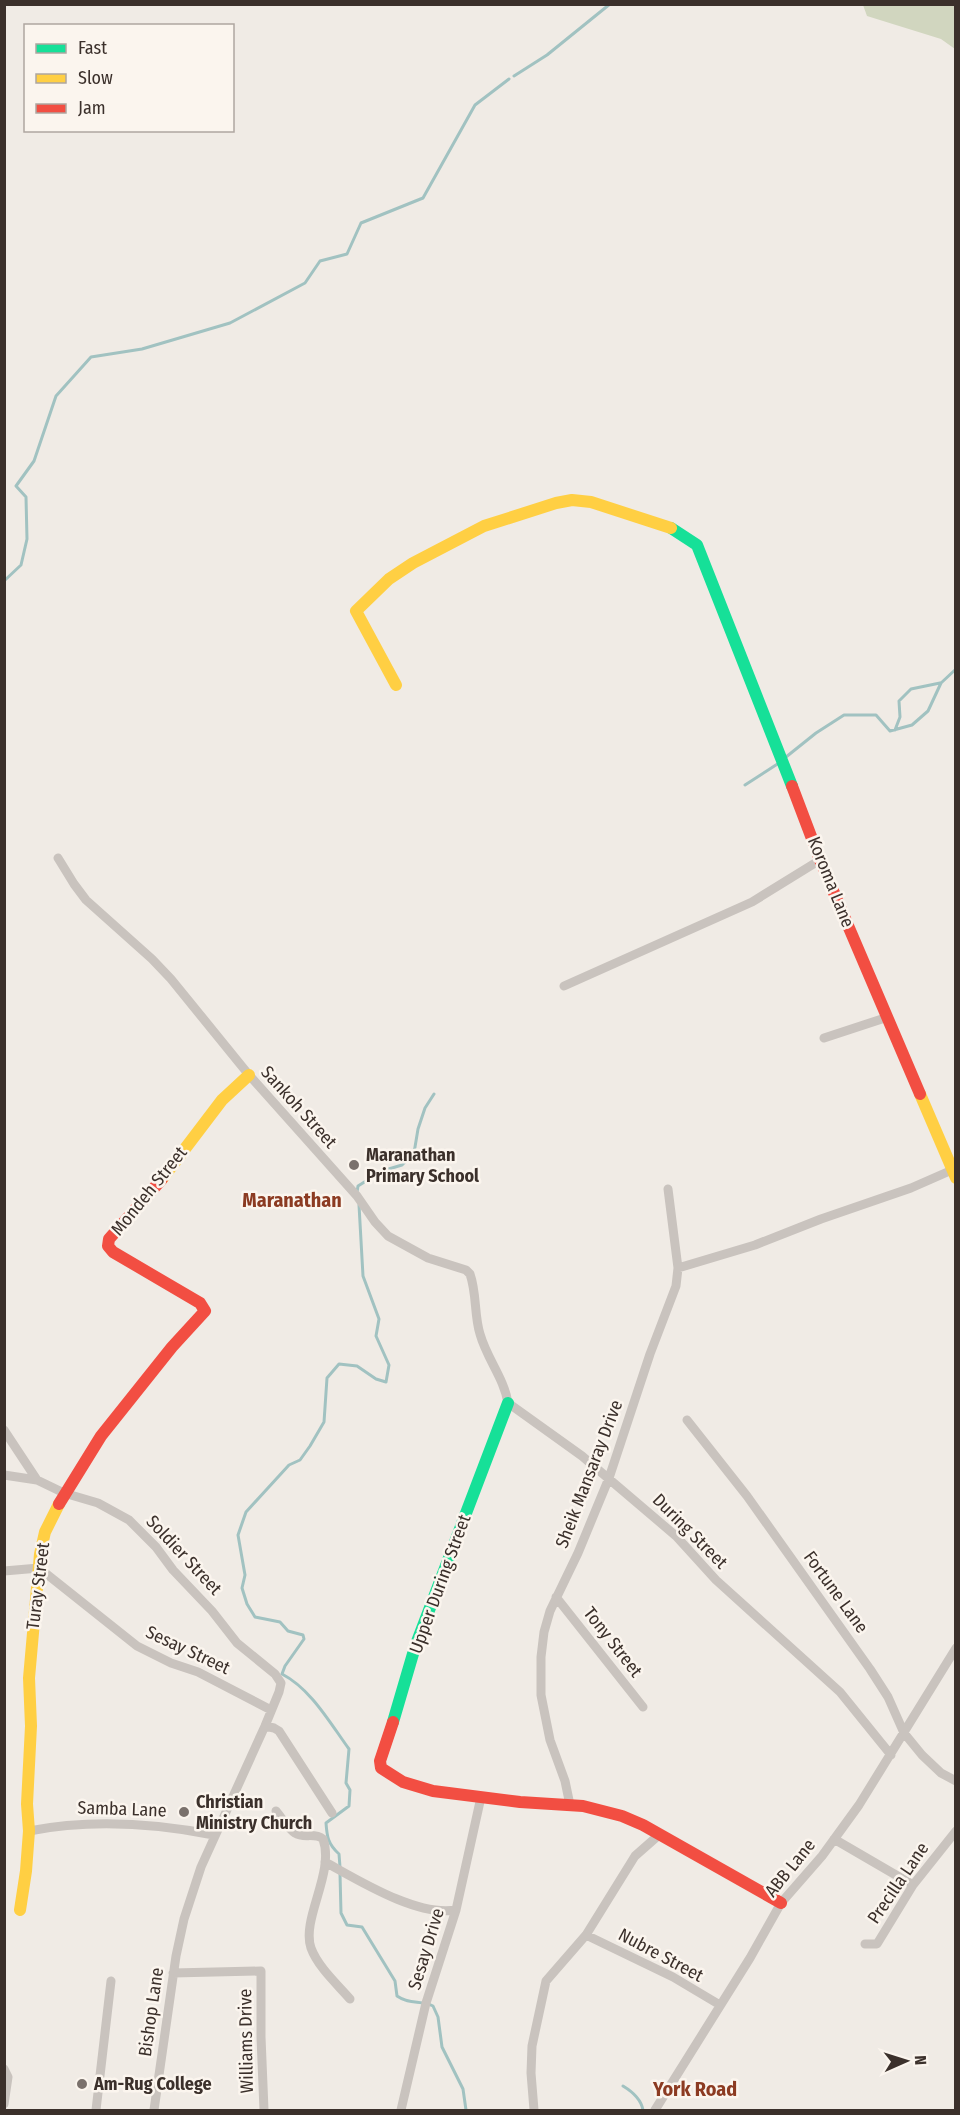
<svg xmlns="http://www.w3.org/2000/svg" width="960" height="2115" font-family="'Fira Sans Condensed',sans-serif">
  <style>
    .green { fill: #d1d6bf }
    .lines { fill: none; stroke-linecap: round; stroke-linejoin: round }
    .stream { stroke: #a1c2c1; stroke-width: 3 }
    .street { stroke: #c9c3be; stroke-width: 9 }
    .fast { stroke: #16e098; stroke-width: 12 }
    .slow { stroke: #ffcf43; stroke-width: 12 }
    .jam { stroke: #f24e42; stroke-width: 12 }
    .poi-dot { fill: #7a716c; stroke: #fbf5ee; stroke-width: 2 }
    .labels { text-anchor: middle; stroke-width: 5; stroke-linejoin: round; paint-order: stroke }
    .street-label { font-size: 18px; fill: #3b302b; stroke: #fbf5ee }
    .poi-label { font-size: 18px; font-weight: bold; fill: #3b302b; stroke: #fbf5ee; text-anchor: start }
    .neighbourhood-label { font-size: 20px; font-weight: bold; fill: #8c3b22; stroke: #fbf5ee }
  </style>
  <rect width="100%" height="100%" fill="#f0ebe5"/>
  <!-- green -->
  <path class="green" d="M 863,5 L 955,5 L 955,49 L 941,39 L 867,16 Z"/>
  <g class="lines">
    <!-- stream -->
    <path class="stream" d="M 514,76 L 547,55 L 610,4
      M 4,581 L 21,565 L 27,539 L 26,497 L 16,486 L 34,461 L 56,396 L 91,357 L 142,349 L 230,323 L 305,283 L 320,261 L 347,254 L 361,223 L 423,198 L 475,105 L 509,79
      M 895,730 L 900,717 L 899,701 L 911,689 L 940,683
      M 786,757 L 816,733 L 844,715 L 876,715 L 890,731 L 912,725 L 928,711 L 941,683 L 956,669
      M 745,785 L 779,763
      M 357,1192 L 358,1186 L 382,1171 L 402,1165 L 414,1153 L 418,1129 L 425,1108 L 434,1094
      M 340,1867 L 339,1854 C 328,1844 327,1837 326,1823 L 349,1806 L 350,1790 L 346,1783 L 349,1749 C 330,1723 311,1689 282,1674 L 285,1666 L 304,1639 L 303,1635 L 288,1631 L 280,1622 L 255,1617 L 247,1604 L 242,1588 L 245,1575 L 238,1535 L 246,1512 L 289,1465 L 300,1460 L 310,1446 L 324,1422 L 327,1378 L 339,1364 L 357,1366 L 376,1379 L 386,1382 L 389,1365 L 376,1336 L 379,1319 L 363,1276 L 359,1205
      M 340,1874 L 341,1913 L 347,1925 L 362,1927 L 395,1981 L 397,1996 C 410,2005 420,2000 433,2006 L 438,2017 L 442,2047 L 463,2089 L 466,2110
      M 623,2086 C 633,2092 641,2099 643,2110"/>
    <!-- street -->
    <path class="street" d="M 58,858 L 74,884 L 86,900 L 152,959 L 171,979 L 249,1075 L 357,1196 L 375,1222 L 388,1236 L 428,1258 L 466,1270 L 470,1274 C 477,1294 474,1315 480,1334 C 487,1359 504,1378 508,1403 L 582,1456 L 676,1536 L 716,1580 L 840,1692 L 891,1755
      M 564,986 L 752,902 L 820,860
      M 824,1038 L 888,1017
      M 678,1268 L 755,1245 L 821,1219 L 911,1188 L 952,1170
      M 687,1420 L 747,1496 L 870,1669 L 888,1697 L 904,1733 L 922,1755 L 941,1773 L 956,1781
      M 4,1430 L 37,1480
      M 4,1475 L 37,1480 L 64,1493 L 98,1503 L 129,1520 L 156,1547 L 173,1570 L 212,1611 L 237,1643 L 275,1674 L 281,1683 L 279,1692 L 265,1726 L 201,1867 L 184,1919 L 176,1956 L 154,2110
      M 4,1571 L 39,1568 L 137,1646 L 171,1663 L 198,1672 L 271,1710
      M 556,1597 L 643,1707
      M 265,1726 L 274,1728 L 279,1731 L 332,1813
      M 570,1805 L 565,1781 L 550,1740 L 541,1695 L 541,1657 L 544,1632 L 550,1611 L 578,1553 L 609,1478 L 650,1354 L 676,1286 L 678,1268 L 668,1189
      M 276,1811 C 282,1818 288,1829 295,1833 C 304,1839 314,1832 323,1839 C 335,1873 301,1919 311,1948 C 318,1967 337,1984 350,1999
      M 29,1831 C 91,1819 153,1823 214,1835
      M 834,1839 L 913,1885
      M 325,1862 C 358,1880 417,1917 456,1910
      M 586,1935 L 673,1977 L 720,2005
      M 865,1944 L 877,1944 L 913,1885 L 956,1831
      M 173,1973 L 261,1971 L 261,2037 L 264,2110
      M 4,2069 L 8,2077 L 4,2104
      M 96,2110 L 111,1981
      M 401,2110 L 426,2003 L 456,1910 L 481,1797
      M 534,2110 L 531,2073 L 532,2046 L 546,1981 L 586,1935 L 635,1856 L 660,1834
      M 655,2110 L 750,1958 L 781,1903 L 822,1856 L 859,1805 L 956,1648"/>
    <!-- fast -->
    <path class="fast" d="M 671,528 L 697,545 L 792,786
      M 393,1722 L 415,1647 L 508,1403"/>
    <!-- slow -->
    <path class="slow" d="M 396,685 L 356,611 L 389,579 L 413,563 L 484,526 L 556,503 L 572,500 L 591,502 L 671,528
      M 920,1094 L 956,1178
      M 162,1179 L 222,1100 L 249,1075
      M 20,1910 L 26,1871 L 29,1831 L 27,1804 L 31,1726 L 29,1678 L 40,1554 L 45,1532 L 59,1504"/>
    <!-- jam -->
    <path class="jam" d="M 792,786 L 820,860 L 920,1094
      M 59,1504 L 101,1436 L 172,1347 L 205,1311 L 200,1303 L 113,1252 L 108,1246 L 109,1239 L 162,1179
      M 393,1722 L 380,1761 L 381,1768 L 403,1782 L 433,1791 L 520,1802 L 583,1806 L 622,1816 L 643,1825 L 781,1903"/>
  </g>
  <!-- markers -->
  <g class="poi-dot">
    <circle cx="354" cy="1165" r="6"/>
    <circle cx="184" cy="1812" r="6"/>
    <circle cx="82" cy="2084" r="6"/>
  </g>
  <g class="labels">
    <!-- street labels -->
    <g class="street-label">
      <text transform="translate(831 882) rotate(68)" y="6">Koroma Lane</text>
      <text transform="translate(299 1107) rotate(48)" y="6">Sankoh Street</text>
      <text transform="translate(149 1191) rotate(-51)" y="6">Mondeh Street</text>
      <text transform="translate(589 1474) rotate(-69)" y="6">Sheik Mansaray Drive</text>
      <text transform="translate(690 1531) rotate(45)" y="6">During Street</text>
      <text transform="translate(184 1555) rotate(47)" y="6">Soldier Street</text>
      <text transform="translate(440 1584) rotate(-70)" y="6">Upper During Street</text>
      <text transform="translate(38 1586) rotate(-83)" y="6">Turay Street</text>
      <text transform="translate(836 1592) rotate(54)" y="6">Fortune Lane</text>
      <text transform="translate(613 1642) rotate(52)" y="6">Tony Street</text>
      <text transform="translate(188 1650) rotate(25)" y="6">Sesay Street</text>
      <text transform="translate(122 1809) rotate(2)" y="6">Samba Lane</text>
      <text transform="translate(790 1868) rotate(-51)" y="6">ABB Lane</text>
      <text transform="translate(898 1883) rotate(-56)" y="6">Precilla Lane</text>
      <text transform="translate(426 1949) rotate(-73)" y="6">Sesay Drive</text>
      <text transform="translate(661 1955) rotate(28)" y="6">Nubre Street</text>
      <text transform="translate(151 2012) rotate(-82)" y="6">Bishop Lane</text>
      <text transform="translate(246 2041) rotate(-91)" y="6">Williams Drive</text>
    </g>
    <!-- poi labels -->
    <g class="poi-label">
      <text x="366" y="1161">Maranathan<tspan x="366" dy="21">Primary School</tspan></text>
      <text x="196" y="1808">Christian<tspan x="196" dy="21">Ministry Church</tspan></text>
      <text x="94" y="2090">Am-Rug College</text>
    </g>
    <!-- neighbourhood labels -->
    <g class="neighbourhood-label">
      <text x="292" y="1207">Maranathan</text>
      <text x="695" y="2096">York Road</text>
    </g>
  </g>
  <!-- border -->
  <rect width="960" height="2115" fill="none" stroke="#3b302b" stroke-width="12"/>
  <!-- legend -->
  <rect x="24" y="24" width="210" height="108" fill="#fbf5ee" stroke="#aea6a0" stroke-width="1.5"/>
  <rect x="36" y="44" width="30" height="9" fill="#16e098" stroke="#aea6a0" stroke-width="1.5"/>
  <text x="78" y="54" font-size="18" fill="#3b302b">Fast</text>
  <rect x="36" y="74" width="30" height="9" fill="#ffcf43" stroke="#aea6a0" stroke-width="1.5"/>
  <text x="78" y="84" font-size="18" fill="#3b302b">Slow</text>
  <rect x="36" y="104" width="30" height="9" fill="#f24e42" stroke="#aea6a0" stroke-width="1.5"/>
  <text x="78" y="114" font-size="18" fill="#3b302b">Jam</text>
  <!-- north arrow -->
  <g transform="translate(906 2061) rotate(87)" stroke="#fbf5ee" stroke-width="4.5" paint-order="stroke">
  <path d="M0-4.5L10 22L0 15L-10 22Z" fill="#3b302b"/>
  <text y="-9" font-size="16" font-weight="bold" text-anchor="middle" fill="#3b302b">N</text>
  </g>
</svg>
